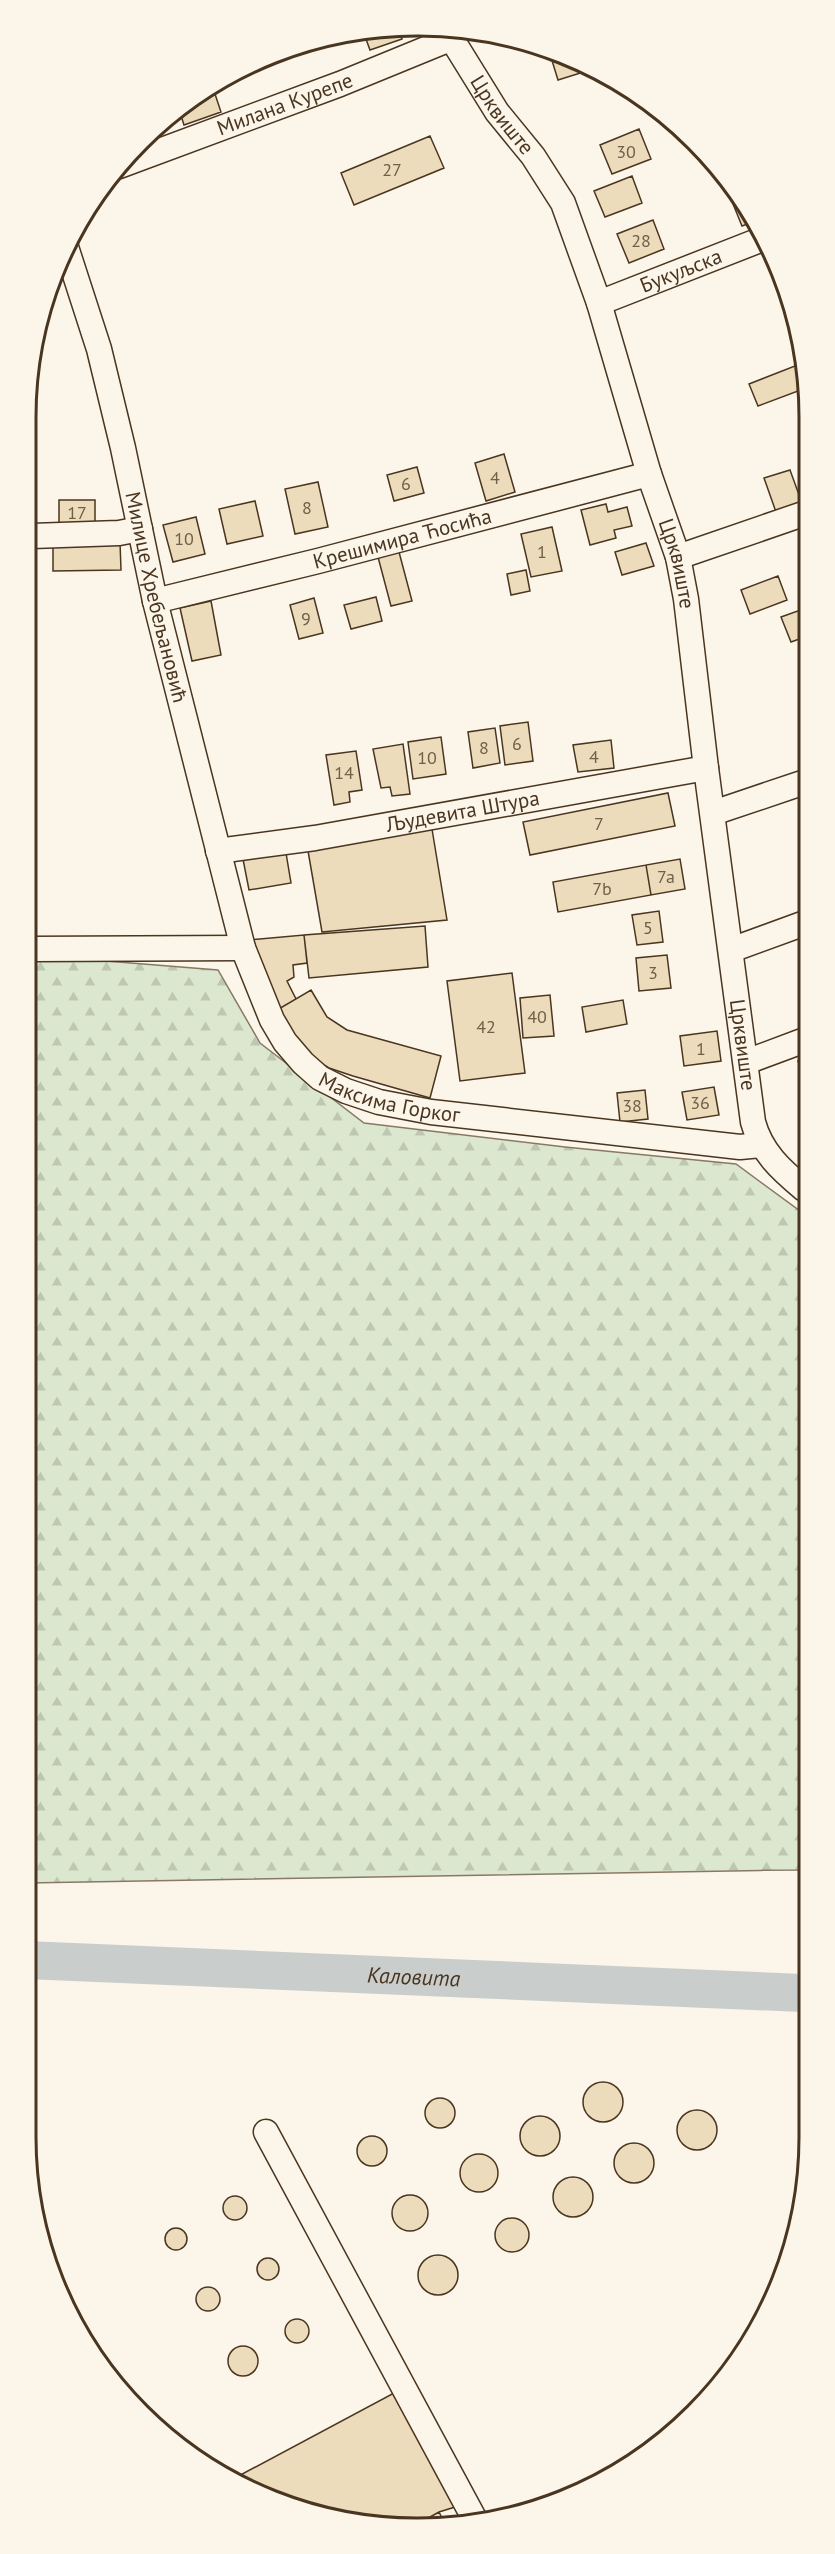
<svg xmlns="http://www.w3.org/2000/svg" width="835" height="2554" font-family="'PT Sans',sans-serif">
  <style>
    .forest { fill: url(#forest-firs); stroke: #887966; stroke-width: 1.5 }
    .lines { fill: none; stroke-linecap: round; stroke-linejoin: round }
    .river { stroke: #c9cecd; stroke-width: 38 }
    .building { fill: #ecdcbc; stroke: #4a3520; stroke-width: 1.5 }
    .minor-casing { stroke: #4a3520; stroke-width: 27 }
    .minor { stroke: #fbf6e9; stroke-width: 24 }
    .labels { text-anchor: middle; stroke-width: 4.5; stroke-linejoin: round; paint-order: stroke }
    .number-label { font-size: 18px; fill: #725f47 }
    .street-label { font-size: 21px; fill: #4a3520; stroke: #fbf6e9 }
    .water-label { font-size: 22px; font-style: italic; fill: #4a3520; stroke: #fbf6e9 }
    .rim { fill: none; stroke: #4a3520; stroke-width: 3 }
  </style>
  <defs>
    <pattern id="forest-firs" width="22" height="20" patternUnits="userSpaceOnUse" patternTransform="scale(1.5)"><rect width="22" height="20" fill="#dce7d0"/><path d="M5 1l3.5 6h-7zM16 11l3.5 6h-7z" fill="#bec7b2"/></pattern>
  </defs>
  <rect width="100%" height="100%" fill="#fbf6e9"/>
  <!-- forest -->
  <path class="forest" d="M 31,955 L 218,970 L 260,1043 L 364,1123 L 565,1147 L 736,1164 L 804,1214 L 803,1870 C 544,1872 285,1880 27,1883 Z"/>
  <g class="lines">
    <!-- river -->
    <path class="river" id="s1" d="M 26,1960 L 802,1993"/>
  </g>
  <!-- building -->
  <path class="building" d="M 398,27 L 402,39 L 370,50 L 363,31 Z
    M 550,54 L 590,69 L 590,70 L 558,80 Z
    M 212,85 L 221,112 L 184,125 L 179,109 Z
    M 632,92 L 644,102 L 636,105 Z
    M 639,129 L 651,159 L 612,174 L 600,145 Z
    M 430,136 L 444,168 L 354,205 L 341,173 Z
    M 632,176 L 642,203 L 605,217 L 594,191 Z
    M 732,193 L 753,222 L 742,226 L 729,194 Z
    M 653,220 L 664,249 L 629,263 L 617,234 Z
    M 805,362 L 806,388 L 758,406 L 749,384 Z
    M 504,454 L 515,492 L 486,501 L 475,463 Z
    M 417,467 L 424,493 L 394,501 L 387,475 Z
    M 790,470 L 802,503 L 776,512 L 764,478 Z
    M 318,482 L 328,527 L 295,534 L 285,489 Z
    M 59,500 L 95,500 L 95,526 L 59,527 Z
    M 255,501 L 263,536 L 227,544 L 219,509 Z
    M 606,504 L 608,512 L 627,507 L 632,526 L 614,530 L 616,538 L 590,545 L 581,510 Z
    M 196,517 L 205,554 L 173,562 L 163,525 Z
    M 552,527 L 562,571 L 531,577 L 521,534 Z
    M 120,542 L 121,570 L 53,571 L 53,543 Z
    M 646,543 L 654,566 L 622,575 L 615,552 Z
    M 399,552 L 412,601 L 391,606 L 378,557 Z
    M 526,570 L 530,591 L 511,595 L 507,574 Z
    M 778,576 L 787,600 L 750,614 L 741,590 Z
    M 376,597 L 382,621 L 351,629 L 344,605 Z
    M 314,598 L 323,633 L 299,639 L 290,605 Z
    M 211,601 L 221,655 L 192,661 L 180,608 Z
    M 806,608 L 805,637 L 791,642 L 781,617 Z
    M 528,722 L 533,761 L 505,765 L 500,726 Z
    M 495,728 L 500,763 L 473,768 L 468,732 Z
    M 441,737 L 446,774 L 413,779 L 408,742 Z
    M 611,740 L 614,768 L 578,772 L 573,745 Z
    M 403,744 L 410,794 L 392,796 L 390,787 L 381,788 L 373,749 Z
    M 356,751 L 362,790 L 349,792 L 350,802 L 334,805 L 326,755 Z
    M 668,793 L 675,826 L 530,855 L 523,822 Z
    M 431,823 L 447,920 L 322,932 L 307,845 Z
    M 285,847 L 291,883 L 249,890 L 242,854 Z
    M 680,859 L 685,889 L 651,895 L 646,865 Z
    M 646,865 L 651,895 L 558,912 L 553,882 Z
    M 659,911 L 663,942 L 637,945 L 632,915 Z
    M 425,926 L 428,967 L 309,978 L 304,935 Z
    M 304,935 L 307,963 L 293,965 L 294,977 L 287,981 L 296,999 L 277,1010 L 249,940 Z
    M 667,955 L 671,988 L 639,991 L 636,958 Z
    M 512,973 L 525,1073 L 460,1081 L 447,981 Z
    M 311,990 L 327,1017 L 347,1030 L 441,1056 L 430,1098 L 353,1076 L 329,1068 L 314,1059 L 291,1034 L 277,1010 Z
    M 550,995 L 554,1036 L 523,1038 L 520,998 Z
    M 623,1000 L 627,1024 L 586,1032 L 582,1007 Z
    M 717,1031 L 721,1061 L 684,1066 L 680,1036 Z
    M 805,1059 L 804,1078 L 798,1061 Z
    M 714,1087 L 719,1115 L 687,1120 L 682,1092 Z
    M 645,1090 L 648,1119 L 620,1122 L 617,1093 Z
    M583 2102a20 20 0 1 1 40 0a20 20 0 1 1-40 0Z
    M425 2113a15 15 0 1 1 30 0a15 15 0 1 1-30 0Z
    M677 2130a20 20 0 1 1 40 0a20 20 0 1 1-40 0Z
    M520 2136a20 20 0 1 1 40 0a20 20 0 1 1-40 0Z
    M357 2151a15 15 0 1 1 30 0a15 15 0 1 1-30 0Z
    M614 2163a20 20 0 1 1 40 0a20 20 0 1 1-40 0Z
    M460 2173a19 19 0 1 1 38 0a19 19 0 1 1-38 0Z
    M553 2197a20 20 0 1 1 40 0a20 20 0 1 1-40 0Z
    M392 2213a18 18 0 1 1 36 0a18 18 0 1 1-36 0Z
    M223 2208a12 12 0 1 1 24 0a12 12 0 1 1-24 0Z
    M495 2235a17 17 0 1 1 34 0a17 17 0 1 1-34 0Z
    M165 2239a11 11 0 1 1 22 0a11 11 0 1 1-22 0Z
    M418 2275a20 20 0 1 1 40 0a20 20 0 1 1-40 0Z
    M257 2269a11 11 0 1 1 22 0a11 11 0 1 1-22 0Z
    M196 2299a12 12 0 1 1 24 0a12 12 0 1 1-24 0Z
    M285 2331a12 12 0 1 1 24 0a12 12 0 1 1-24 0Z
    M228 2361a15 15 0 1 1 30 0a15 15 0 1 1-30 0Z
    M 394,2393 L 455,2507 L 439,2512 L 421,2522 L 367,2525 L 244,2488 L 234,2480 L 233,2479 Z
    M 439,2512 L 443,2520 L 421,2522 Z"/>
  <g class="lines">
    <!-- minor casing -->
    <g class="minor-casing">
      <g id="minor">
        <path id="s2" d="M 445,28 L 497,112 L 533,156 L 563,203 L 599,303 L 649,474 L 678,557 L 686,599 L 706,768 L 753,1122 C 761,1152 781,1170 804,1189"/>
        <path id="s3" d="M 119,166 L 340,84 L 450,39"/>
        <path id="s4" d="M 66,247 L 99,349 L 123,448 L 155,601 L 243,948 L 272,1020 L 285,1042 L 303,1063 L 320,1078 L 346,1091 L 379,1102 L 431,1112 L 740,1147 L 761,1145"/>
        <path id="s5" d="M 599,303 L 765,238"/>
        <path d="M 32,536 L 119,533 L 140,529"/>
        <path d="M 678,557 L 806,513"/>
        <path id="s6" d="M 155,601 L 318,561 L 649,474"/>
        <path d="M 713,813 L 805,782"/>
        <path id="s7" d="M 218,851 L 315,838 L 706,768"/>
        <path d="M 31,949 L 243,948"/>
        <path d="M 731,950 L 805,923"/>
        <path d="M 746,1062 L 805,1040"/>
        <path d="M 266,2132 L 474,2518"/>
      </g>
    </g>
    <!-- minor -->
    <use href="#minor" class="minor"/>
  </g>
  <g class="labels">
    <!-- number labels -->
    <g class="number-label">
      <text x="626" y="158">30</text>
      <text x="392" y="176">27</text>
      <text x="641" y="247">28</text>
      <text x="495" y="484">4</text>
      <text x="406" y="490">6</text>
      <text x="307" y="514">8</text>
      <text x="77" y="519">17</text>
      <text x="184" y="545">10</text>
      <text x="542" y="558">1</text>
      <text x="306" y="625">9</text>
      <text x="517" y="750">6</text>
      <text x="484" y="754">8</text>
      <text x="594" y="763">4</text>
      <text x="427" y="764">10</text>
      <text x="344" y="779">14</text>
      <text x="599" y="830">7</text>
      <text x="666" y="883">7a</text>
      <text x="602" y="895">7b</text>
      <text x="648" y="934">5</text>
      <text x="653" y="979">3</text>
      <text x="537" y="1023">40</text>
      <text x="486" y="1033">42</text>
      <text x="701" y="1055">1</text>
      <text x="700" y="1109">36</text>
      <text x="632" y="1112">38</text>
    </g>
    <!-- street labels -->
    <g class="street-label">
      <text dy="7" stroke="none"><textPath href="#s3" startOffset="177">Милана Курепе</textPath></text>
      <text dy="7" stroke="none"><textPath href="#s2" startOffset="104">Црквиште</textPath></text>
      <text dy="7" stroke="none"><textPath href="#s5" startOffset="88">Букуљска</textPath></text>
      <text dy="7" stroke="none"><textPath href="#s6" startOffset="255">Крешимира Ћосића</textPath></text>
      <text dy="7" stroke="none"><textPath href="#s2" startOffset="590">Црквиште</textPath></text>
      <text dy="7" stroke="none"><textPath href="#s4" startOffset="362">Милице Хребељановић</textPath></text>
      <text dy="7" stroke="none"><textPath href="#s7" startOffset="248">Људевита Штура</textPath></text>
      <text dy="7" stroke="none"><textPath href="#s2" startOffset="1076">Црквиште</textPath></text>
      <text dy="7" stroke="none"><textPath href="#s4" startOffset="950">Максима Горког</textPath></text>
    </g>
    <!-- water labels -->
    <g class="water-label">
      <text dy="8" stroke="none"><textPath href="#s1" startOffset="388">Каловита</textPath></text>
    </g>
  </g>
  <!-- crop -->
  <path d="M0 0H835V2554H0ZM417 36H418A381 381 0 0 1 799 417V2137A381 381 0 0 1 418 2518H417A381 381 0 0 1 36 2137V417A381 381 0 0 1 417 36Z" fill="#fbf6e9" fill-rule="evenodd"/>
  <path class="rim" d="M417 36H418A381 381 0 0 1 799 417V2137A381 381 0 0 1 418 2518H417A381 381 0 0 1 36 2137V417A381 381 0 0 1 417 36Z"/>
</svg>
